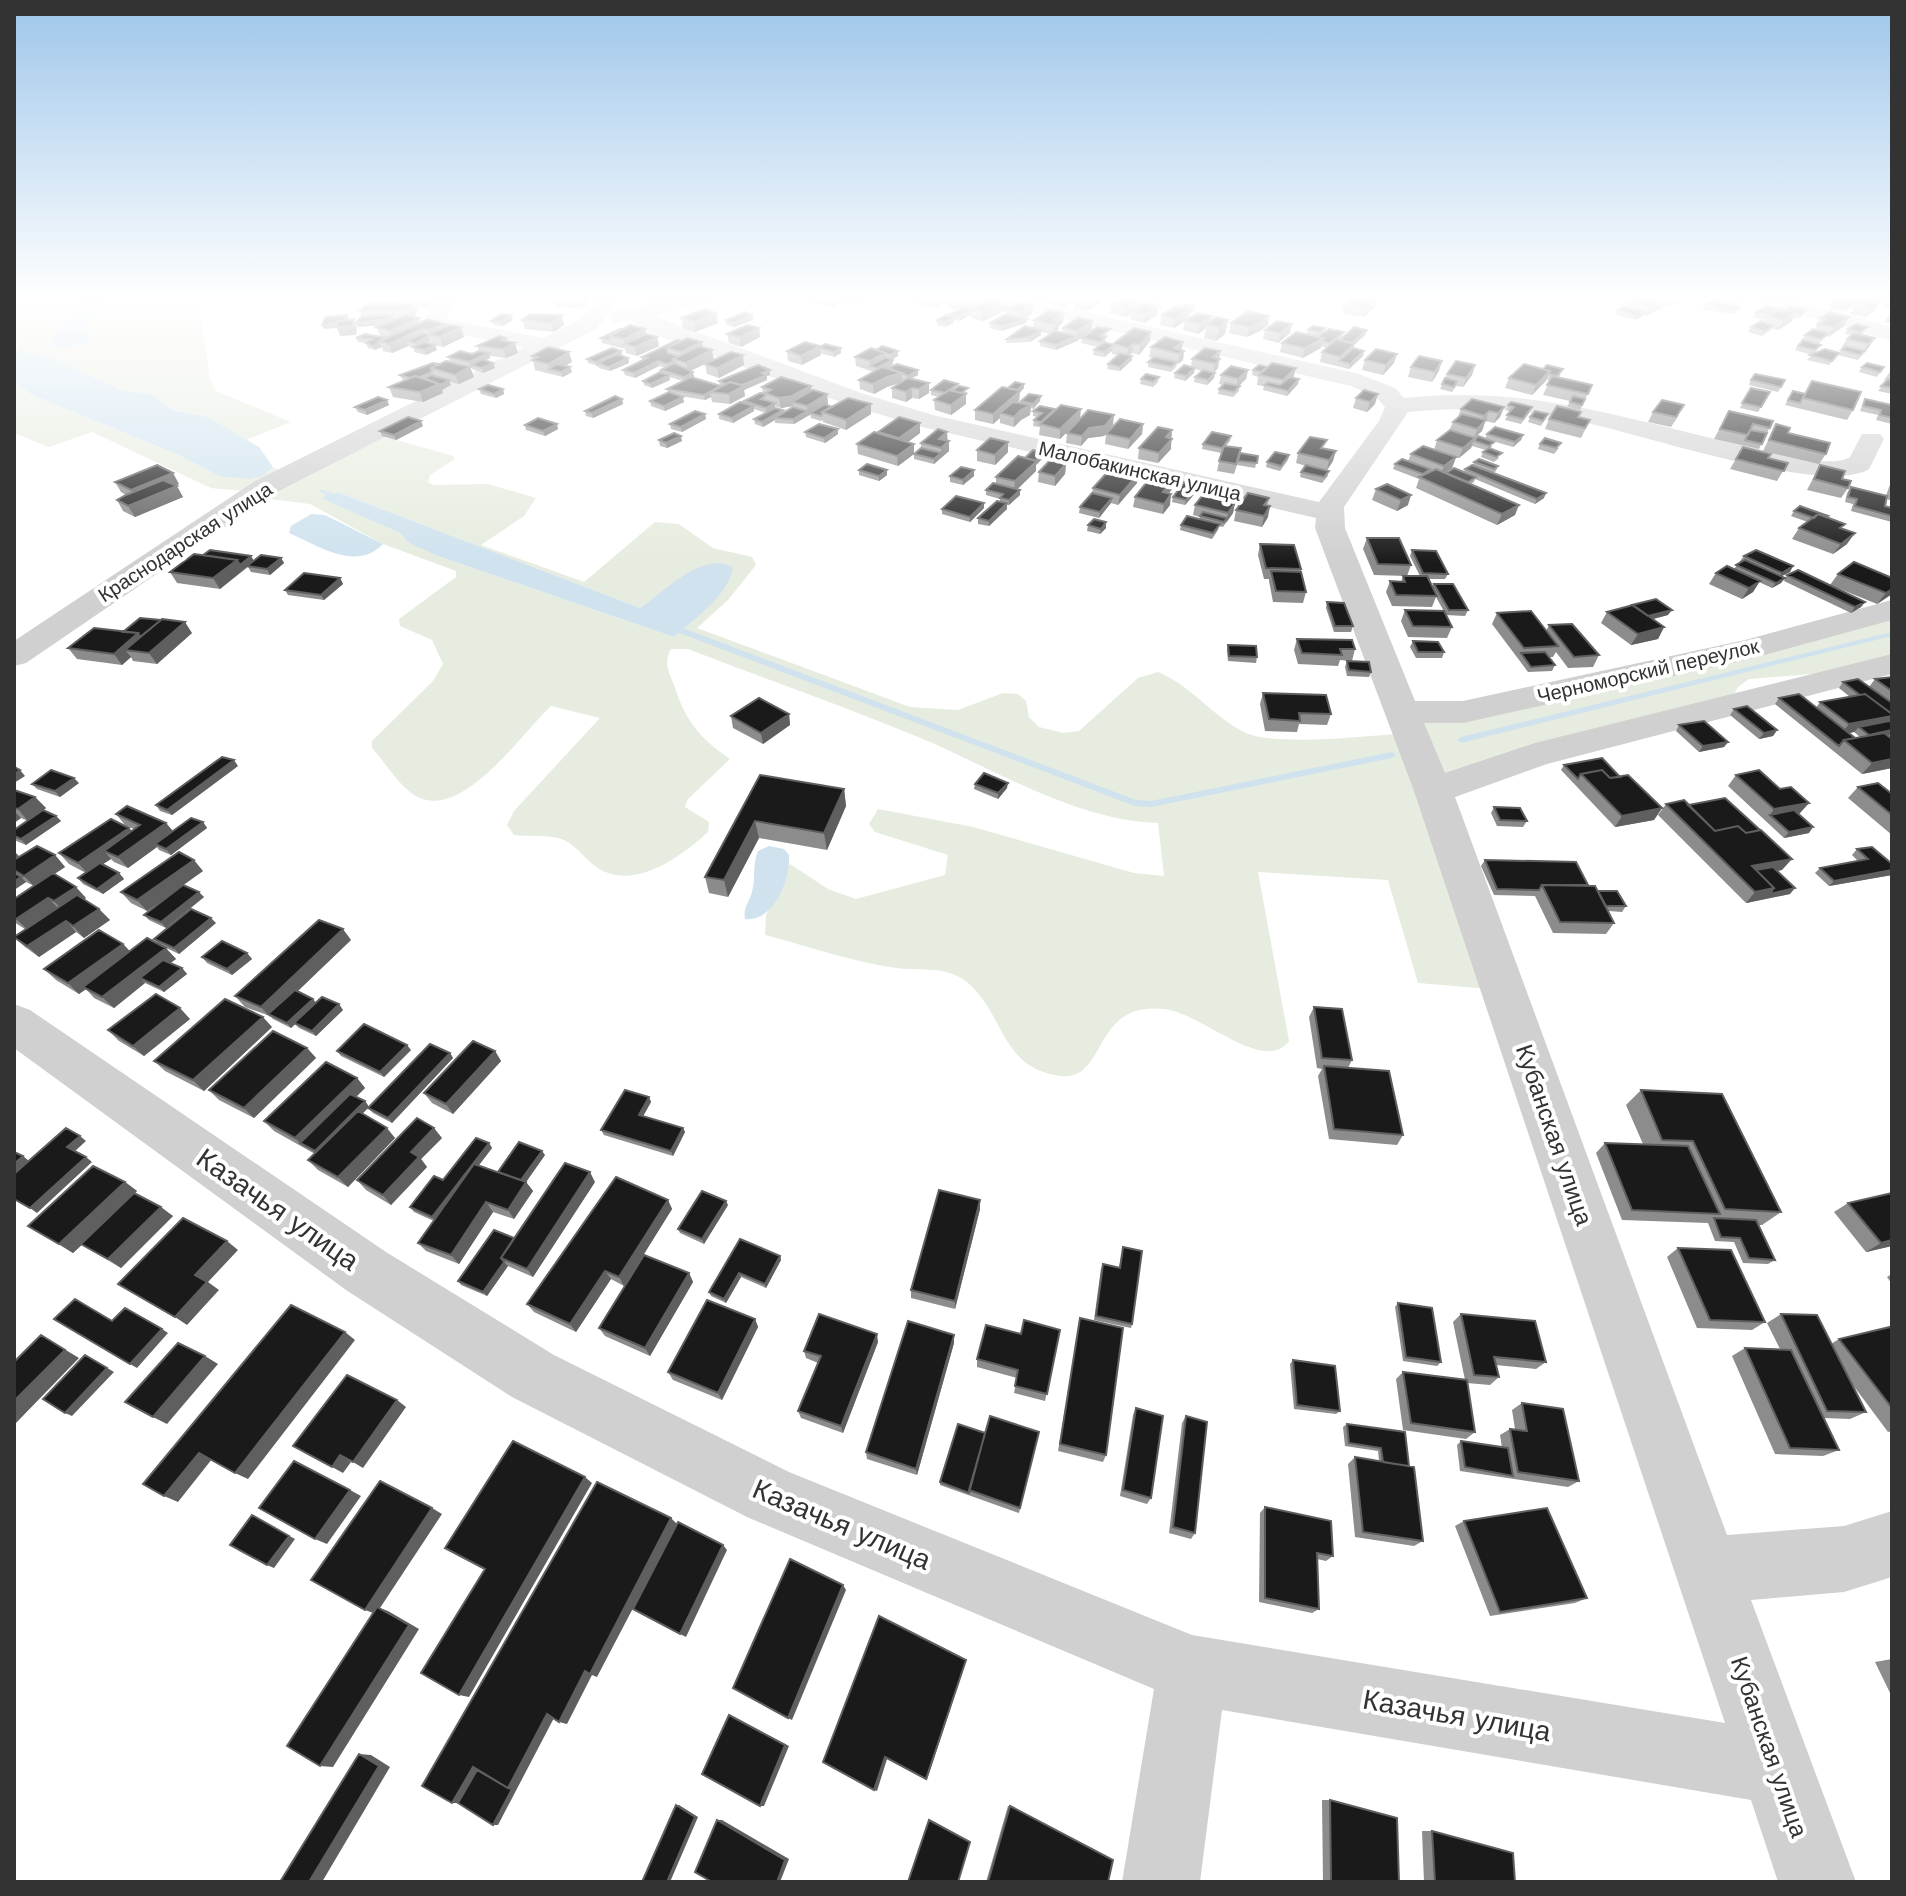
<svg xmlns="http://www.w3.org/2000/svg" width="1906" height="1896" font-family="'Work Sans',sans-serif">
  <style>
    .green { fill: #e6ecdf; fill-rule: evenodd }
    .water { fill: #cfe2ee }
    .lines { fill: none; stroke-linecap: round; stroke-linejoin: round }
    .stream { fill: #cfe2ee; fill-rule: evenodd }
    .minor { fill: #d0d0d0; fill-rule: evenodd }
    .wall { fill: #8c8c8c; fill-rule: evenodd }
    .shaded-wall { fill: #5f5f5f }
    .building { fill: #1a1a1a; stroke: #5f5f5f; stroke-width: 2 }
    .labels { text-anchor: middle; stroke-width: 8; stroke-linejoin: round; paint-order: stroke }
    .far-street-label { font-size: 20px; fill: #333; stroke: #fff }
    .street-label { font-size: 24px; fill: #333; stroke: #fff }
    .near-street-label { font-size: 28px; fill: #333; stroke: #fff }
  </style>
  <rect width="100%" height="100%" fill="#fff"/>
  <!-- green -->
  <path class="green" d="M 14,298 L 88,298 L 71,316 L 91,331 L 88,323 L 105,300 L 198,298 L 210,378 L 216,391 L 291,422 L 246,440 L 208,417 L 173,410 L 151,394 L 121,390 L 49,357 L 17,351 Z
    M 14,383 L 34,396 L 177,454 L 219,476 L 263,476 L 273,467 L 282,472 L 243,491 L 211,488 L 92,432 L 49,447 L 14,433 Z
    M 382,436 L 453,456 L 455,459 L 430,475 L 428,482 L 433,485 L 488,484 L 536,498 L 524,516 L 481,545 L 584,582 L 655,522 L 679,524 L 713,548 L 752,557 L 756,565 L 728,600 L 697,628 L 910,707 L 958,710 L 1003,693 L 1018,694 L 1026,701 L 1029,717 L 1039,727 L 1063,733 L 1079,731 L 1138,678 L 1158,672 C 1192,686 1212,716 1244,732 C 1274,747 1363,736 1399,734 L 1490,989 L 1418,983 L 1388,880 L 1258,872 L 1289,1041 C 1264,1075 1202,1013 1164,1009 C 1091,1001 1108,1081 1061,1076 C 997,1069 1005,1006 961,978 C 941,966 918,971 896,968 C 852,962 808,946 765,935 L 766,915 L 790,864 L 828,889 L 856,899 L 945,875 L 948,855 L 875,832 L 869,824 L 878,809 L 973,827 L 1134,873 L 1164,876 L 1158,823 C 1077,821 996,770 923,739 C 846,707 766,679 688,649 L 671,649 C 663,663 669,672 674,685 C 685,720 699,738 730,759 L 688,799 L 685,807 L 709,822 L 708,832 C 683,855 639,888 603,871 C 588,864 578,846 564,840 C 551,834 528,837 514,835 L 507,825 L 514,811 L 600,718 L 551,706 C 522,733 465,817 420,798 C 402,791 385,762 372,748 L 372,741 L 433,681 L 443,664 L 432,640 L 400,626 L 399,619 L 456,577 L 456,571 L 383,544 L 310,504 L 262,498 ZM 340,493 L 640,608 L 698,568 L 733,569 L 707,608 L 674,637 L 438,556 L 409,543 L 400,533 L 324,499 Z
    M 1892,618 L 1892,657 L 1837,672 L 1749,679 L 1738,687 L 1731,699 L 1440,775 L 1419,720 Z"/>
  <!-- water -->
  <path class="water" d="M 88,298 L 133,298 L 105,300 L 88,323 L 92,337 L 88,344 L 55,349 L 51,344 L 53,337 Z
    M 14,350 L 49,357 L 121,390 L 151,394 L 173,410 L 208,417 L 259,447 L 273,467 L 263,476 L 249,479 L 219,476 L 177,454 L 34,396 L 14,383 Z
    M 340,493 L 640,608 C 663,593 704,549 733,568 C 728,596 694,619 674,637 L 438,556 L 409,543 L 400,533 L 323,499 L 326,494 Z
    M 311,514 L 325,515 L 383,544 C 356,572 319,546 289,533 L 291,526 Z
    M 769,846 L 784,849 L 789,855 C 791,879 773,923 745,919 C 743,907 749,903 752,892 C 756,878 752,865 758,851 Z"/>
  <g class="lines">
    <!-- stream -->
    <path class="stream" d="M 320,490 L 324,490 L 343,498 L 340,500 L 320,492 Z
      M 669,625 L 675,625 L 1136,800 L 1151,801 L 1392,752 L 1396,755 L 1392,758 L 1151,807 L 1135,806 L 669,629 Z
      M 1892,632 L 1892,636 L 1461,743 L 1457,740 L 1461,737 Z"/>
    <!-- minor -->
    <path class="minor" d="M 435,298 L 455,298 L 447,317 L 450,320 L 544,338 L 580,319 L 600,298 L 621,298 L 596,329 L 275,493 L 26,663 L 14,666 L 14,641 L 255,481 L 524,347 L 435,330 L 425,318 Z
      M 680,298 L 717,298 L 714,302 L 654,316 L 864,394 L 933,415 L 1319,502 L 1379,421 L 1385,407 L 1377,398 L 1351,386 L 997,304 L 987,298 L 1023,298 L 1359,374 L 1395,388 L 1404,398 C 1532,384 1632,421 1754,448 C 1776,453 1832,469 1850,457 L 1862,434 L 1880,434 L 1884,439 L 1869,469 C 1823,498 1622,427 1560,417 C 1508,408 1460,407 1408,412 L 1344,507 L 1345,528 L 1415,701 L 1463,701 L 1745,640 L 1892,600 L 1892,620 L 1750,659 L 1463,723 L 1424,723 L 1445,773 L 1535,743 L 1892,654 L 1892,674 L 1547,764 L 1455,797 L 1727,1535 L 1844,1526 L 1892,1511 L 1892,1577 L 1844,1592 L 1751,1600 L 1856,1882 L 1778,1882 L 1751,1800 L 1222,1710 L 1200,1882 L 1122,1882 L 1154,1689 L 747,1517 L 512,1397 L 346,1290 L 14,1048 L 14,1004 L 30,1010 L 386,1252 L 554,1355 L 789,1472 L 1192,1635 L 1725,1723 L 1414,791 L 1315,528 L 1316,518 L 918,426 L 846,404 L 648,332 L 632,321 L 613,322 L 610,317 L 613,312 Z
      M 1754,298 L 1786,298 L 1892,327 L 1892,341 L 1757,302 Z"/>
  </g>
  <!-- wall -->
  <path class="wall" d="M 432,298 L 433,301 L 429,307 L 416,307 L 417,311 L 414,317 L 421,323 L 446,326 L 464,337 L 443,347 L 431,344 L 430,341 L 426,343 L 435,345 L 437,350 L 426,355 L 414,352 L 414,347 L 408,346 L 392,353 L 383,351 L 382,347 L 375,350 L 368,348 L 366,343 L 358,342 L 356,338 L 380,336 L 376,327 L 382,325 L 358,327 L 356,323 L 362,316 L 360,311 L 396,303 L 394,299 Z
    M 553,298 L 595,298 L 592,299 L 586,299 L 587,303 L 581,308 L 556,307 Z
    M 628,298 L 660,298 L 654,302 Z
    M 796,298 L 843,298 L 844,301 L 832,307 Z
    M 849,298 L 871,298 L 861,303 L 850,301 Z
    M 915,298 L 949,298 L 978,302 L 967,307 L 1008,308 L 1032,314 L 1026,318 L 1026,323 L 1001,331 L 990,328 L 990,323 L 1006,314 L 1006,310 L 983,321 L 971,318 L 971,314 L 960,321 L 954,320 L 954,322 L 946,327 L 937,325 L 937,320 L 950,316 L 950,314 L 957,310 L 948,308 L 948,301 L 936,308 L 915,303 Z
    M 1033,298 L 1101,298 L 1101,303 L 1087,311 L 1074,308 L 1074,301 L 1063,307 Z
    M 1123,298 L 1161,298 L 1160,300 L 1152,304 L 1157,315 L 1144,323 L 1130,319 L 1131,314 L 1125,317 L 1110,313 L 1111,304 Z
    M 1377,298 L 1375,307 L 1364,317 L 1342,313 L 1345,304 Z
    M 1638,298 L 1682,298 L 1681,301 L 1670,306 L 1663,305 L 1662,308 L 1646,316 L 1643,315 L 1635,320 L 1615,314 L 1617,310 L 1625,307 L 1628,301 Z
    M 1718,298 L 1745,298 L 1733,305 L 1738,311 L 1733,314 L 1702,309 L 1705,305 L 1716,300 Z
    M 1829,298 L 1856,298 L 1852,300 L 1857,301 L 1854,306 L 1844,312 L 1829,308 L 1831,304 L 1837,300 Z
    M 1865,298 L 1884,298 L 1880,301 L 1875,310 L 1865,317 L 1850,314 L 1856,304 Z
    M 1892,298 L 1892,308 L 1883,306 L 1886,301 Z
    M 1766,306 L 1804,315 L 1797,319 L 1793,318 L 1791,322 L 1778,330 L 1772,328 L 1771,330 L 1762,336 L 1748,332 L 1751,327 L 1764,322 L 1765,320 L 1753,317 L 1756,312 Z
    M 1194,311 L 1189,314 L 1188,318 L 1212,316 L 1211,321 L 1228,320 L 1225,334 L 1216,341 L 1204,338 L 1206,328 L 1198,334 L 1183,330 L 1185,321 L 1174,328 L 1160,325 L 1162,315 Z
    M 1892,311 L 1892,324 L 1884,322 L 1890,313 Z
    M 716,313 L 718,323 L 695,332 L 683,328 L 681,318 Z
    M 511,315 L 513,320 L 503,326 L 493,325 L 491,321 Z
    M 752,315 L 753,320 L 734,327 L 726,325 L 726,320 Z
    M 1820,318 L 1844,326 L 1828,337 L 1827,336 L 1818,344 L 1821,345 L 1813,354 L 1839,353 L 1829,365 L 1807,360 L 1812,355 L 1795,350 L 1805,335 L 1815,330 L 1817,328 L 1815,327 Z
    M 522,320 L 564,325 L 554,332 L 525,329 Z
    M 1034,320 L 1063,322 L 1059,326 L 1058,331 L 1057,332 L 1062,333 L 1063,328 L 1092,330 L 1077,341 L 1056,350 L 1040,346 L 1040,341 L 1051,334 L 1041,332 L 1041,335 L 1030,342 L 1006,343 L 1007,339 L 1033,328 Z
    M 1231,323 L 1268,325 L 1260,331 L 1247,337 L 1229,333 Z
    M 759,328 L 760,337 L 741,347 L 729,343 L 727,334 Z
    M 1325,328 L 1324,333 L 1344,332 L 1342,337 L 1339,340 L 1367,330 L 1365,335 L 1354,345 L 1353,348 L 1363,356 L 1349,369 L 1320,362 L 1322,352 L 1327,348 L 1321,346 L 1303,358 L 1280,352 L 1282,343 L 1307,334 L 1308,330 Z
    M 645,329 L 646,334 L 657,337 L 659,346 L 637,356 L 626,353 L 625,349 L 602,343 L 601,338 Z
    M 1848,329 L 1865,332 L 1861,334 L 1869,347 L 1858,360 L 1838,355 L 1843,348 L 1841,348 L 1847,339 L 1851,335 L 1845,334 Z
    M 1265,330 L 1290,333 L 1278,343 L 1263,339 Z
    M 1109,334 L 1105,337 L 1106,337 L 1105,343 L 1113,344 L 1150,341 L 1139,355 L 1132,353 L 1129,355 L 1132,360 L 1120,371 L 1107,369 L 1108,364 L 1118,355 L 1112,354 L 1112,351 L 1104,357 L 1093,355 L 1094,350 L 1098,347 L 1081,343 L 1082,338 Z
    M 506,338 L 508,342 L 518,353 L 506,358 L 490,356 L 490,358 L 485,360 L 495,368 L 483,373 L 472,369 L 471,367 L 450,361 L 448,357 L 472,354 L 479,351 L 477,346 Z
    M 677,340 L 694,377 L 693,377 L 720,386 L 719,381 L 770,375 L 767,376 L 767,380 L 744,390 L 745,396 L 730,404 L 712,402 L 711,397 L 705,400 L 680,396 L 684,402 L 665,411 L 651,406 L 650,401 L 668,392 L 667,389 L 683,381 L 669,377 L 670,380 L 652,388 L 644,385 L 643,381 L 662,373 L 661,370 L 665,368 L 659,366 L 635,378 L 625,375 L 623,370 L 642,361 L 642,357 Z
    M 1183,342 L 1182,350 L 1184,351 L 1183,360 L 1177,364 L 1176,367 L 1171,372 L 1148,367 L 1148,362 L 1153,358 L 1149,357 L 1151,347 Z
    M 820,347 L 841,348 L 841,353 L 834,357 L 820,353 L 821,355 L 802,365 L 788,361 L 787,351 Z
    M 871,348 L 898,356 L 892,359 L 893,360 L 893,364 L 886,368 L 918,370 L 918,375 L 911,378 L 929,393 L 919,399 L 912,398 L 906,402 L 892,398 L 892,388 L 899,383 L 887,387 L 874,394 L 860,389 L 859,380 L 874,372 L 856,366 L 855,357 Z
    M 621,351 L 622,355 L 621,356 L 628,358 L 629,363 L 610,371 L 599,368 L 599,366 L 588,363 L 587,359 Z
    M 1220,351 L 1218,368 L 1214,373 L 1214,378 L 1207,385 L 1194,382 L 1195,377 L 1202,371 L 1195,369 L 1194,373 L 1185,381 L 1174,378 L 1175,373 L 1191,367 L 1192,359 Z
    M 532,356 L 572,362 L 564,366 L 570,367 L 572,372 L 563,377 L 535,370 Z
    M 1365,360 L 1394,363 L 1383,375 L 1362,370 Z
    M 439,364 L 470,367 L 474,377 L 459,384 L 449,382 L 451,385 L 442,390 L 443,393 L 423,402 L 393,397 L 389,387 L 404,380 L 402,379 L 400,375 Z
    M 705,364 L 744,365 L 719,378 L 707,374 Z
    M 1524,364 L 1561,374 L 1558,378 L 1592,385 L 1580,410 L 1567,407 L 1570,401 L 1543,395 L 1550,380 L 1546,379 L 1532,395 L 1505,388 L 1509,378 Z
    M 1475,365 L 1472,375 L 1463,387 L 1456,386 L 1452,392 L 1440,389 L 1447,374 Z
    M 1267,367 L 1296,368 L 1293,378 L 1298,384 L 1287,396 L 1263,390 L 1264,386 L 1257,385 L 1258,377 L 1252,375 L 1253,370 Z
    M 1411,367 L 1439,371 L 1432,382 L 1408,377 Z
    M 1862,367 L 1884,367 L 1877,377 L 1859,372 Z
    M 1892,369 L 1892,394 L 1878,391 L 1886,381 L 1884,380 Z
    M 1248,370 L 1246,379 L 1239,386 L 1239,391 L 1233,397 L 1218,394 L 1219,389 L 1223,385 L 1219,384 L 1221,375 Z
    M 1159,377 L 1158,382 L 1153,387 L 1140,384 L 1141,379 Z
    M 1751,380 L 1785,380 L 1778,392 L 1749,385 Z
    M 1812,381 L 1853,410 L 1847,420 L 1785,405 L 1793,391 L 1805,394 Z
    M 1024,384 L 1024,388 L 1020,392 L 1019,401 L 1017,402 L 1020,403 L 1021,401 L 1040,401 L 1033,409 L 1031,408 L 1030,415 L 1021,420 L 1014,427 L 1000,423 L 1000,418 L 993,424 L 975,420 L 975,410 L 1008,388 Z
    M 762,387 L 811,391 L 827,394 L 828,404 L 826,405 L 832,407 L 871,404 L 871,414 L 846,430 L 823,422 L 823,420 L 821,421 L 811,418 L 810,414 L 794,424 L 775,423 L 775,420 L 763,427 L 755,424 L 754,419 L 766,413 L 754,409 L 754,411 L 733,423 L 719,419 L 719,414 L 745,404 L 744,401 L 763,394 ZM 775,406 L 781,408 L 793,406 L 783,412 L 783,410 L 775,408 Z
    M 958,387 L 968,393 L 966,394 L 966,404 L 951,415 L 935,410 L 934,400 L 939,397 L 931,395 L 931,390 Z
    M 1751,388 L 1770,392 L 1758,412 L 1740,408 Z
    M 479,389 L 503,389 L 504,394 L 496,398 L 481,394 Z
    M 1356,398 L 1375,404 L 1367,412 L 1353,408 Z
    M 622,399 L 623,404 L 593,418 L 586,416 L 585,411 Z
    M 1865,399 L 1892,405 L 1892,424 L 1876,420 L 1878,415 L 1860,411 Z
    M 387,400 L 389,405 L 367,415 L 358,412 L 355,407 Z
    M 1508,405 L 1530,412 L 1521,424 L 1505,420 L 1510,411 L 1506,410 Z
    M 1504,407 L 1500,417 L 1494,423 L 1485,421 L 1482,431 L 1474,438 L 1485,439 L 1487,434 L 1523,435 L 1521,440 L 1513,447 L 1489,440 L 1492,447 L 1489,449 L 1499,458 L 1494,462 L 1481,457 L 1483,452 L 1486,450 L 1472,446 L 1471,448 L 1459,458 L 1456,458 L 1452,468 L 1445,473 L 1464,472 L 1465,469 L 1473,465 L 1474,462 L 1498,466 L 1496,471 L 1493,473 L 1544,498 L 1535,504 L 1475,479 L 1474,482 L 1471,484 L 1515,515 L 1497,525 L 1416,488 L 1419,479 L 1393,469 L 1395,464 L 1408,461 L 1411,454 L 1434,450 L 1437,440 L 1449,431 L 1453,422 L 1458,417 L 1461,409 Z
    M 1033,411 L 1080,419 L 1104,413 L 1113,425 L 1104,436 L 1088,438 L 1081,446 L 1066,443 L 1067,433 L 1074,425 L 1060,439 L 1039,435 L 1040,427 L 1033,426 L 1034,420 L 1037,417 L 1033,416 Z
    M 1729,411 L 1773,421 L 1759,449 L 1714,439 Z
    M 1653,412 L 1679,415 L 1671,427 L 1648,422 Z
    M 705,414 L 706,419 L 682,432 L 671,429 L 670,424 Z
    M 1530,417 L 1545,419 L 1541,426 L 1528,422 Z
    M 1579,418 L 1590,420 L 1581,438 L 1545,429 L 1549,419 Z
    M 1143,424 L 1142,434 L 1128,449 L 1105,444 L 1106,434 Z
    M 1776,424 L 1788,433 L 1826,454 L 1819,464 L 1763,451 Z
    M 525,425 L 558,429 L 545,436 L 526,430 Z
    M 423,426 L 396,440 L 382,436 L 380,431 Z
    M 805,432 L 838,434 L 825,443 L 806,437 Z
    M 878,432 L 920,433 L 908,442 L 914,444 L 914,454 L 921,448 L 921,443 L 947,432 L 949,451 L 934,464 L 914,459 L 914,454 L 898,466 L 858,454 L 857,444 L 878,433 Z
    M 1231,436 L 1230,441 L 1226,446 L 1240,453 L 1258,456 L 1255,468 L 1237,465 L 1234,474 L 1217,471 L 1221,453 L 1202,449 L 1203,444 Z
    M 1171,438 L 1171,449 L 1158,463 L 1138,459 L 1139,448 Z
    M 659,440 L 682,441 L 667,448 L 660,446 Z
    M 1540,444 L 1559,448 L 1554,454 L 1538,449 Z
    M 1743,447 L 1768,458 L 1788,463 L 1777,481 L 1730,469 Z
    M 1324,448 L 1333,461 L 1327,470 L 1328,476 L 1322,483 L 1300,477 L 1301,472 L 1306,466 L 1296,463 L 1298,453 Z
    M 977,450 L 1008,452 L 995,465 L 977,461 Z
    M 1289,455 L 1288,460 L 1280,471 L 1266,467 L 1267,462 Z
    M 1025,458 L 1043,458 L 1036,465 L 1036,471 L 1018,489 L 1020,495 L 1009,505 L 1007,505 L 1007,509 L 989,526 L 978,524 L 978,518 L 1000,502 L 1000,499 L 986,495 L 986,490 L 996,483 L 996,477 Z
    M 1066,464 L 1065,474 L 1055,486 L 1038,482 L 1039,472 Z
    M 1820,465 L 1842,479 L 1848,488 L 1841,498 L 1807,490 Z
    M 859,470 L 887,470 L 887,475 L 879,481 L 859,475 Z
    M 1139,473 L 1137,483 L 1118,505 L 1111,503 L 1099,518 L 1079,513 L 1080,507 L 1092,493 L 1093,488 Z
    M 950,476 L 974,476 L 963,485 L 950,482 Z
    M 115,482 L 179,484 L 175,486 L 183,497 L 135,517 L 123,511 L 117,500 L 126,495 L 121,492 Z
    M 1892,482 L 1892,501 L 1887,499 L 1885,506 L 1892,508 L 1892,522 L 1851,511 L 1853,504 L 1845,502 L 1847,493 L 1851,487 L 1886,496 L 1889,487 Z
    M 1387,484 L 1408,505 L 1397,511 L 1372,500 L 1376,489 Z
    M 1172,489 L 1168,494 L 1170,505 L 1163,514 L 1133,507 L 1135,497 Z
    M 1197,491 L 1185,505 L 1172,502 L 1173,497 Z
    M 1269,498 L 1267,506 L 1268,517 L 1262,527 L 1234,521 L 1236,510 Z
    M 1229,501 L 1235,503 L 1233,513 L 1223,527 L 1219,526 L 1218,530 L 1212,539 L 1180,530 L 1181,525 L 1199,519 L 1200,517 L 1193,515 L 1195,505 Z
    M 984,508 L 970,522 L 942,514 L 942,509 Z
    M 1794,511 L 1827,517 L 1842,528 L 1847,544 L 1833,554 L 1792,539 L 1799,528 L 1808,522 L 1791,516 Z
    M 1088,525 L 1106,528 L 1100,534 L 1087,531 Z
    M 1367,538 L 1411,565 L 1407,576 L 1374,575 L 1363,549 Z
    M 1260,544 L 1301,569 L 1301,572 L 1306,592 L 1303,603 L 1273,602 L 1269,581 L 1269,579 L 1264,579 L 1258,555 Z
    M 1412,550 L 1448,574 L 1445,579 L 1428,579 L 1432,587 L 1434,584 L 1468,610 L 1465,616 L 1446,615 L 1436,597 L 1432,607 L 1392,606 L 1386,592 L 1390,581 L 1401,582 L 1403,576 L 1420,576 L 1410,556 Z
    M 1744,556 L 1790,572 L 1781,576 L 1785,578 L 1781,583 L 1772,588 L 1759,582 L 1753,592 L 1742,599 L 1709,584 L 1716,573 L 1734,569 Z
    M 281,558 L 284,563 L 270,575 L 251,572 L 248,567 L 220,589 L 177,583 L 170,572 Z
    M 1838,574 L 1892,594 L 1877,604 L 1830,585 Z
    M 1787,575 L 1865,602 L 1861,607 L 1851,613 L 1784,581 Z
    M 340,578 L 343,584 L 324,600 L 288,595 L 285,590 Z
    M 1327,602 L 1353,626 L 1351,632 L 1334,632 L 1326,608 Z
    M 1405,610 L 1452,627 L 1447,638 L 1408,637 L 1401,621 Z
    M 1607,612 L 1668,615 L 1653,619 L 1664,627 L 1658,639 L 1631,645 L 1601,623 Z
    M 1497,613 L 1546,631 L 1549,625 L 1599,655 L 1593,667 L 1568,668 L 1556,652 L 1553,657 L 1549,657 L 1555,665 L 1552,671 L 1528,672 L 1492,624 Z
    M 123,632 L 192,633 L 157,664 L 133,661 L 131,657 L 122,665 L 77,659 L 68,648 Z
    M 1297,639 L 1355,649 L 1352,661 L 1340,660 L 1338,666 L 1298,664 L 1294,650 Z
    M 1413,641 L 1444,652 L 1442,658 L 1416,658 L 1410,647 Z
    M 1228,645 L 1257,657 L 1256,663 L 1228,661 L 1227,650 Z
    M 1347,661 L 1371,672 L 1369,677 L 1347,676 L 1345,667 Z
    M 1892,677 L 1892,735 L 1888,736 L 1892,739 L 1892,768 L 1862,774 L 1775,704 L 1779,698 L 1816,708 L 1820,702 L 1850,697 L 1839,688 L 1843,682 L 1869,687 L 1875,679 ZM 1854,732 L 1860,737 L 1855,738 L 1849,733 Z
    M 1263,693 L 1331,714 L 1327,725 L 1299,724 L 1297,732 L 1265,731 L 1260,704 Z
    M 1734,709 L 1777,730 L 1773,736 L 1759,739 L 1730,715 Z
    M 789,714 L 790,725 L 763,744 L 733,728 L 731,716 Z
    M 1679,725 L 1728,742 L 1724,747 L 1699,752 L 1676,731 Z
    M 1564,765 L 1662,808 L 1654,820 L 1615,827 L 1561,770 Z
    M 238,766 L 172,815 L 160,811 L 156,805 Z
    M 760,775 L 844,789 L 846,806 L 827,850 L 759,838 L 728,897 L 709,893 L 705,877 Z
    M 1736,775 L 1780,789 L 1809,803 L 1799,814 L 1809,833 L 1784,838 L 1728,786 Z
    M 79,783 L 60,797 L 37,789 L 32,784 Z
    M 975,784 L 1007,788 L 998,799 L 974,789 Z
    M 1858,787 L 1892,794 L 1892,835 L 1848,798 Z
    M 14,790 L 35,797 L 46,808 L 28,820 L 56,816 L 61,821 L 26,845 L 14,840 L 14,830 L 28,821 L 21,818 L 14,823 Z
    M 1666,804 L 1688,805 L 1782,870 L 1777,871 L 1790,894 L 1746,903 L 1658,815 Z
    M 1494,807 L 1527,821 L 1523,827 L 1497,826 L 1491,813 Z
    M 116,814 L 166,823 L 173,831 L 203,822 L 207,828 L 171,855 L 159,850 L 157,847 L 128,868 L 114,862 L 111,859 L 102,864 L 119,873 L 124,879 L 103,894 L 83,884 L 78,878 L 86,873 L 69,864 L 59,853 L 129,828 L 132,831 L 134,829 L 125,825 Z
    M 1857,849 L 1892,864 L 1892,875 L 1829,886 L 1815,873 L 1820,868 L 1858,861 L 1852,855 Z
    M 14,851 L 19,857 L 55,855 L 65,867 L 54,874 L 86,898 L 84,899 L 99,909 L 110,920 L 84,938 L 76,932 L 39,957 L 25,947 L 14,937 L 25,929 L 14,922 L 14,899 L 34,886 L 26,882 L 14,890 Z
    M 1485,860 L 1588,885 L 1626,906 L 1622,912 L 1608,911 L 1614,923 L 1606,934 L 1553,933 L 1535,896 L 1494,895 L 1481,866 Z
    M 203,871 L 183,885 L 204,897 L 166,928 L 149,920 L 144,915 L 164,899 L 147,911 L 131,903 L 121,892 Z
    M 216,923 L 179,954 L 164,947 L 176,959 L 170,963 L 182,968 L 187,974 L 164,992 L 145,983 L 114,1008 L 94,998 L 86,989 L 79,994 L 56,980 L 44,969 L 123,944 L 130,951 L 159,944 L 154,939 Z
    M 351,940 L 297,991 L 316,1003 L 343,1010 L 316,1036 L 299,1028 L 295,1024 L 291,1028 L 273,1019 L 270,1016 L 245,1007 L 235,996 Z
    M 247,953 L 252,959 L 232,975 L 207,963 L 202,957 Z
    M 1314,1007 L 1352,1060 L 1348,1068 L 1403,1135 L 1397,1145 L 1329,1139 L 1318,1076 L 1322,1069 L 1317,1068 L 1309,1017 Z
    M 190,1019 L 144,1056 L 119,1041 L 108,1030 Z
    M 272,1027 L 204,1091 L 165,1071 L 154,1061 Z
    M 307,1048 L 316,1058 L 254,1118 L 219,1100 L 209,1090 Z
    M 411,1050 L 384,1077 L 341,1056 L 337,1051 Z
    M 495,1051 L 501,1061 L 453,1114 L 432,1103 L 424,1093 Z
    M 450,1053 L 453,1058 L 392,1123 L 373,1113 L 368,1108 Z
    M 357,1078 L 365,1088 L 356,1097 L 365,1101 L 369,1107 L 362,1114 L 395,1138 L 348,1187 L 318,1170 L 308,1160 L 315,1154 L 274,1131 L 264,1121 Z
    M 1641,1090 L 1781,1212 L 1762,1225 L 1758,1225 L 1775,1260 L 1768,1264 L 1743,1263 L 1734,1242 L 1715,1241 L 1708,1223 L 1622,1220 L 1596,1153 L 1605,1143 L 1643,1144 L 1626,1105 Z
    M 649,1097 L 651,1102 L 643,1116 L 683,1128 L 685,1132 L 673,1156 L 604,1135 L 601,1130 Z
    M 442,1138 L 421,1159 L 427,1167 L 391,1205 L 366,1190 L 357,1180 Z
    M 489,1143 L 492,1148 L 478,1166 L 498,1172 L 545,1155 L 526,1182 L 533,1191 L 514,1219 L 493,1212 L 459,1264 L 426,1251 L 418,1243 L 434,1221 L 414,1212 L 410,1207 Z
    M 125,1182 L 137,1191 L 135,1193 L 173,1216 L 121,1268 L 82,1245 L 73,1253 L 28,1226 Z
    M 595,1182 L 533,1277 L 508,1266 L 487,1296 L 461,1285 L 458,1281 L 514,1238 Z
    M 1892,1193 L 1892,1246 L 1866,1252 L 1834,1212 L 1848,1203 Z
    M 668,1200 L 672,1209 L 624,1286 L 611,1279 L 576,1332 L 534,1312 L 527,1304 Z
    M 980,1200 L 980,1209 L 955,1309 L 911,1298 L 911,1290 Z
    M 728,1205 L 704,1244 L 680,1233 L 678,1229 Z
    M 740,1239 L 780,1256 L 781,1260 L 766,1288 L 741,1277 L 726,1303 L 711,1296 L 709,1292 Z
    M 1123,1247 L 1132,1324 L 1131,1328 L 1094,1320 L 1101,1268 L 1119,1268 Z
    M 1678,1248 L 1765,1322 L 1752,1330 L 1697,1328 L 1667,1257 Z
    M 689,1273 L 693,1282 L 650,1356 L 605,1336 L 599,1328 Z
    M 1892,1274 L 1892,1284 L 1887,1277 Z
    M 1398,1303 L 1441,1362 L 1437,1366 L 1403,1361 L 1395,1307 Z
    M 1461,1314 L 1546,1362 L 1536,1369 L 1496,1365 L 1499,1377 L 1490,1385 L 1467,1383 L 1475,1432 L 1466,1439 L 1403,1430 L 1396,1379 L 1403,1372 L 1465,1380 L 1453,1322 Z
    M 1781,1314 L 1831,1344 L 1839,1339 L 1892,1330 L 1892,1431 L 1888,1432 L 1850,1381 L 1866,1412 L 1850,1419 L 1824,1418 L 1839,1450 L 1823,1456 L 1775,1454 L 1732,1356 L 1745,1348 L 1780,1349 L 1767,1323 Z
    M 1080,1318 L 1106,1455 L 1103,1462 L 1058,1451 Z
    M 755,1319 L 758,1327 L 722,1400 L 673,1380 L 668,1372 Z
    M 1060,1330 L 1045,1401 L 1014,1393 L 1017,1378 L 977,1367 L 977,1359 L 1021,1334 Z
    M 878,1342 L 843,1433 L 801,1418 L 798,1411 L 818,1363 L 806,1358 L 804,1351 Z
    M 954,1343 L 917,1475 L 867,1459 L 866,1452 Z
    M 1293,1360 L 1340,1411 L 1336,1414 L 1294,1409 L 1290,1364 Z
    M 1522,1403 L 1579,1481 L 1568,1487 L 1460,1471 L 1457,1445 L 1461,1441 L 1502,1448 L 1500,1435 L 1510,1429 L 1515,1429 L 1512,1410 Z
    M 1136,1408 L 1151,1498 L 1147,1504 L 1120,1496 L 1133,1415 Z
    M 1186,1416 L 1195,1533 L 1191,1539 L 1169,1533 L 1182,1423 Z
    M 1347,1424 L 1409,1466 L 1423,1541 L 1414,1546 L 1355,1537 L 1348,1464 L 1355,1457 L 1379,1461 L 1378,1451 L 1345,1446 L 1343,1427 Z
    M 1039,1432 L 1019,1513 L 940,1485 L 940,1482 L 985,1433 Z
    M 1265,1507 L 1333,1556 L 1326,1561 L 1317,1559 L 1319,1609 L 1312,1613 L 1259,1602 L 1260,1513 Z
    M 1464,1521 L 1587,1598 L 1575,1603 L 1490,1616 L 1455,1526 Z
    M 1892,1659 L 1892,1697 L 1875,1662 Z
    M 1322,1800 L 1330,1800 L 1399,1882 L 1323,1882 Z
    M 1008,1806 L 1010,1806 L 1108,1882 L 986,1882 Z
    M 1422,1831 L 1432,1831 L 1515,1882 L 1424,1882 Z"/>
  <!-- shaded-wall -->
  <path class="shaded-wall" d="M 426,298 L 432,298 L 433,301 L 429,307 Z
    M 579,298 L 585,298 L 587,303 L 581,308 Z
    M 840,298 L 843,298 L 844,301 L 832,307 L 832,302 Z
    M 863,298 L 871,298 L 861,303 L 861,299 Z
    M 938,298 L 949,298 L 949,299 L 948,301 L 936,308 L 936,299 Z
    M 969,298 L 978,298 L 978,302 L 961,311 L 961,302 Z
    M 1073,298 L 1081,298 L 1074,298 L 1074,301 L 1063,307 L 1063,303 Z
    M 1095,298 L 1101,298 L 1101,303 L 1087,311 L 1088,302 Z
    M 1143,298 L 1142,308 L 1131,310 L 1131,314 L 1125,317 L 1126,308 Z
    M 1156,298 L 1161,298 L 1160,300 L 1148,307 L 1148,302 Z
    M 1377,298 L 1375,307 L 1364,317 L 1367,308 Z
    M 1674,298 L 1682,298 L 1681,301 L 1670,306 Z
    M 1736,298 L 1745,298 L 1732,305 Z
    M 1881,298 L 1884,298 L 1877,304 L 1880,301 L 1875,310 L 1865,317 L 1871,308 Z
    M 1666,299 L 1662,308 L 1646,316 L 1650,307 Z
    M 1009,300 L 1008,309 L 983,321 L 983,311 Z
    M 414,302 L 417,311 L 412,319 L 409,310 Z
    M 1033,305 L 1032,314 L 1024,319 L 1027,319 L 1026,323 L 1001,331 L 1002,326 L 1020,320 L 1021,312 Z
    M 1159,306 L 1157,315 L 1144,323 L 1145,314 Z
    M 1194,306 L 1194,311 L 1189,314 L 1188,319 L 1174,328 L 1175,319 Z
    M 971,309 L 971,314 L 960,321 L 960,316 Z
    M 1644,312 L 1642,317 L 1635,320 L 1637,316 Z
    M 716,313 L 718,323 L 695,332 L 694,322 Z
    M 1064,313 L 1063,322 L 1059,326 L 1058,331 L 1053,334 L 1054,320 Z
    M 1796,313 L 1791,322 L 1778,330 L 1783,320 Z
    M 347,315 L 349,320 L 354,319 L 357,329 L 356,335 L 340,336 L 337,328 L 324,329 L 322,325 Z
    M 392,315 L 394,320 L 390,324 L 358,327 L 356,323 Z
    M 511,315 L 513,320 L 503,326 L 502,322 Z
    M 562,315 L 564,325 L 554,332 L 551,323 Z
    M 752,315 L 753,320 L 734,327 L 733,323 Z
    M 1212,316 L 1210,325 L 1207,324 L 1206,328 L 1198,334 L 1200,324 Z
    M 1269,316 L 1268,325 L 1260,331 L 1247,337 L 1249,327 Z
    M 954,317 L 954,322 L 946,327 L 946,322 Z
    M 1849,317 L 1844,326 L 1828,337 L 1834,327 Z
    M 419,318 L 423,328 L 393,340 L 390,331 Z
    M 1228,320 L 1225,334 L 1216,341 L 1219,327 Z
    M 1092,321 L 1092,330 L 1077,341 L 1056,350 L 1056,345 L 1077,336 L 1077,331 Z
    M 445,324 L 448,333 L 431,335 L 429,330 Z
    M 1292,324 L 1290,333 L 1278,343 L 1280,333 Z
    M 461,327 L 464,337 L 443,347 L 440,337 Z
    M 759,328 L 760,337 L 741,347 L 740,337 Z
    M 422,329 L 425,338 L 429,336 L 430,341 L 417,348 L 415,343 L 407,341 L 408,346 L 392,353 L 389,344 Z
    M 645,329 L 647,338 L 625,344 L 624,339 Z
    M 1041,330 L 1041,335 L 1030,342 L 1030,337 Z
    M 1367,330 L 1365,335 L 1354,345 L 1352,353 L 1339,361 L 1340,357 L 1348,347 Z
    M 1151,332 L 1150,341 L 1139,355 L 1140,345 Z
    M 657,337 L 659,346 L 637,356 L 635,347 Z
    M 506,338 L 509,346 L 515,343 L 518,353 L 506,358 L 501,340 Z
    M 1324,338 L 1321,348 L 1303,358 L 1305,348 Z
    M 1875,338 L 1869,347 L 1862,354 L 1868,344 Z
    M 702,342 L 703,352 L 682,357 L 681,352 Z
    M 1183,342 L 1181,351 L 1174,348 Z
    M 380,343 L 382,347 L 375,350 L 373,346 Z
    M 1133,344 L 1132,353 L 1127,357 L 1128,348 Z
    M 435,345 L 437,350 L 426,355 L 424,350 Z
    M 820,346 L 821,355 L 802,365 L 801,356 Z
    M 1113,346 L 1112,351 L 1104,357 L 1104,352 Z
    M 841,348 L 841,353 L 834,357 L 834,352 Z
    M 712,350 L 714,360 L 688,372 L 686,363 Z
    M 621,351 L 622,355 L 602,364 L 598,363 L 599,366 L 597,367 L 596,362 Z
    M 898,351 L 898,356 L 891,360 L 890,355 Z
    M 1184,351 L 1183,360 L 1178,364 L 1179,354 Z
    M 1220,351 L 1218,368 L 1213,373 L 1215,364 L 1213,357 Z
    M 1364,351 L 1363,356 L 1349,369 L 1350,364 Z
    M 569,352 L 572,362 L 556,371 L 549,369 L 548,364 Z
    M 489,353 L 490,358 L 474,366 L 471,365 L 471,367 L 469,362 Z
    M 885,353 L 886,362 L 870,366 L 870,361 Z
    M 1397,354 L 1394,363 L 1383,375 L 1386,365 Z
    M 743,355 L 744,365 L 719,378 L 717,368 Z
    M 1132,356 L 1132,360 L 1120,371 L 1120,367 Z
    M 628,358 L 629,363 L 610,371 L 609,367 Z
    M 893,360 L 893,364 L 878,373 L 877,368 Z
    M 658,361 L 659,366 L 635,378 L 634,373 Z
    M 1442,361 L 1439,371 L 1432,382 L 1435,372 Z
    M 493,363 L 495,368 L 483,373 L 482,368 Z
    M 1475,365 L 1472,375 L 1463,387 L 1466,378 Z
    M 470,367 L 474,377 L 459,384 L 455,375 Z
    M 570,367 L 572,372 L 563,377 L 561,372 Z
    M 1195,368 L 1194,373 L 1185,381 L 1186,376 Z
    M 1296,368 L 1293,378 L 1281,390 L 1283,380 Z
    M 770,370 L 770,375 L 767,376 L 767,380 L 744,390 L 745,396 L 730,404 L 729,394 L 762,373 Z
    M 918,370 L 918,375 L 908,380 L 908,376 Z
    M 1248,370 L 1246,379 L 1236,388 L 1238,379 Z
    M 1550,371 L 1546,381 L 1532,395 L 1536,385 Z
    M 693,372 L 694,377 L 685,382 L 684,377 Z
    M 902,373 L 902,382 L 887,387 L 874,394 L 873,384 L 887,377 Z
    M 1215,373 L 1214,378 L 1207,385 L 1208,380 Z
    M 669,375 L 670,380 L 652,388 L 651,384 Z
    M 1299,379 L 1298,384 L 1287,396 L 1288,391 Z
    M 449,380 L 451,385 L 442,390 L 443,393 L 423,402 L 420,392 Z
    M 929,383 L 929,393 L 919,399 L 919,389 Z
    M 1024,384 L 1024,388 L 1020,392 L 1019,401 L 1004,414 L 1000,413 L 1000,418 L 993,424 L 993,414 Z
    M 811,386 L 812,396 L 793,402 L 793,406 L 781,408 L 779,398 Z
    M 912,388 L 912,398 L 906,402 L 906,392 Z
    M 503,389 L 504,394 L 496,398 L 494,394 Z
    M 710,392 L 711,397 L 705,400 L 704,395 Z
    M 827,394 L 828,404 L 808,416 L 807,406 Z
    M 966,394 L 966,404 L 951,415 L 951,405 Z
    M 1378,394 L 1375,404 L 1367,412 L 1370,402 Z
    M 1041,396 L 1040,401 L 1033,409 L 1033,404 Z
    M 683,397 L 684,402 L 665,411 L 664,406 Z
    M 622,399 L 623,404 L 593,418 L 592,413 Z
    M 387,400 L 389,405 L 367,415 L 365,410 Z
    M 775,403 L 775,408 L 766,413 L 766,408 Z
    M 871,404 L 871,414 L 846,430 L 846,420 Z
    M 1031,405 L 1030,415 L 1021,420 L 1014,427 L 1014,417 L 1021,410 Z
    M 754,406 L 754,411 L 733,423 L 732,418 Z
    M 1504,407 L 1500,417 L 1494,423 L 1498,413 Z
    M 1081,409 L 1080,419 L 1060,439 L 1060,429 Z
    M 783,410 L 784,415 L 775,418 L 775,420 L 763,427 L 762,422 Z
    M 807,411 L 808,416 L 794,424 L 793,419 Z
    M 1489,411 L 1482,431 L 1473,439 L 1484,416 Z
    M 705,414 L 706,419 L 682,432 L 681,427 Z
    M 1114,415 L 1113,425 L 1104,436 L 1088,438 L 1081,446 L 1082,436 L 1089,428 Z
    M 421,421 L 423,426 L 396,440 L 394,435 Z
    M 920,423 L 920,433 L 900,448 L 899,438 Z
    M 557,424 L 558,429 L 545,436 L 543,431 Z
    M 1143,424 L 1142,434 L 1128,449 L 1130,439 Z
    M 838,429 L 838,434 L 825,443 L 824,438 Z
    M 1172,430 L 1171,449 L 1158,463 L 1159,453 L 1166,437 Z
    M 947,432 L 947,442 L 939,439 Z
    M 1523,435 L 1521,440 L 1513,447 L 1515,442 Z
    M 681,436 L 682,441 L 667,448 L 666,443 Z
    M 1475,438 L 1471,448 L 1459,458 L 1463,448 Z
    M 949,441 L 949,451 L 934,464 L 934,459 L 941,453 L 941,448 Z
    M 1008,442 L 1008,452 L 995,465 L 995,455 Z
    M 914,444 L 914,454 L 898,466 L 897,456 Z
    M 1336,451 L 1333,461 L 1327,470 L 1329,460 Z
    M 1044,453 L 1043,458 L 1036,465 L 1036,471 L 1014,492 L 1015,481 Z
    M 1456,457 L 1452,468 L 1440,476 L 1444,466 Z
    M 1066,464 L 1065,474 L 1055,486 L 1055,476 Z
    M 887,470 L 887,475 L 879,481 L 879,476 Z
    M 974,470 L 974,476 L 963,485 L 963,480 Z
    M 173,473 L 179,484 L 137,501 L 131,490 Z
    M 1139,473 L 1137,483 L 1118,505 L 1120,495 Z
    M 1174,479 L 1172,489 L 1162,503 L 1163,492 Z
    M 1198,485 L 1197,491 L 1185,505 L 1186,500 Z
    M 177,486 L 183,497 L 135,517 L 128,506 Z
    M 1020,490 L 1020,495 L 1009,505 L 1009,500 Z
    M 1546,493 L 1544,498 L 1535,504 L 1537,499 Z
    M 1171,494 L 1170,505 L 1163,514 L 1164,504 Z
    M 1411,495 L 1408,505 L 1397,511 L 1401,500 Z
    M 1112,498 L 1111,503 L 1099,518 L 1100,512 Z
    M 984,503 L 984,508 L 970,522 L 970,517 Z
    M 1007,503 L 1007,509 L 989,526 L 989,521 Z
    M 1235,503 L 1233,513 L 1226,523 L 1228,513 Z
    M 1519,505 L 1515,515 L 1497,525 L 1502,514 Z
    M 1270,506 L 1268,517 L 1262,527 L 1264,516 Z
    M 1106,522 L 1106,528 L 1100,534 L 1101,529 Z
    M 1855,533 L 1847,544 L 1833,554 L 1841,544 Z
    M 251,556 L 254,561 L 220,589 L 213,578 L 237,560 Z
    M 281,558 L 284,563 L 270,575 L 267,569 Z
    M 1793,566 L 1790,572 L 1778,578 L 1782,573 Z
    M 340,578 L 343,584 L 324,600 L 321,595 Z
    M 1785,578 L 1781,583 L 1772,588 L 1776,583 Z
    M 1760,581 L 1753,592 L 1742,599 L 1749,588 Z
    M 1892,589 L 1892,594 L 1877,604 L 1886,593 Z
    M 1865,602 L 1861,607 L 1851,613 L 1855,607 Z
    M 1672,610 L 1668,615 L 1645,621 L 1648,616 Z
    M 185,622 L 192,633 L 157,664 L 149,653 Z
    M 1664,627 L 1658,639 L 1631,645 L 1638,634 Z
    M 138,633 L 142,639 L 125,650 L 131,657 L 122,665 L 114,654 Z
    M 789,714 L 790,725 L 763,744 L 761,733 Z
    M 1892,716 L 1892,718 L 1884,726 L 1859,727 L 1854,732 L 1840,735 L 1849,724 Z
    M 1777,730 L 1773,736 L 1759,739 L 1764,733 Z
    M 1892,730 L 1892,735 L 1864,740 L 1869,735 Z
    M 1728,742 L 1724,747 L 1699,752 L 1703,746 Z
    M 1892,759 L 1892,768 L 1862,774 L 1872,763 Z
    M 234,760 L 238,766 L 172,815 L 167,810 Z
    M 20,770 L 25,776 L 14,783 L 14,774 Z
    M 74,778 L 79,783 L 60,797 L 55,791 Z
    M 1008,783 L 1007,788 L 998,799 L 998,793 Z
    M 844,789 L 846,806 L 827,850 L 824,833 Z
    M 35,797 L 46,808 L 28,821 L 18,809 Z
    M 1809,803 L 1799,814 L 1770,815 L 1774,809 Z
    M 1662,808 L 1654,820 L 1615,827 L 1622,816 Z
    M 14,811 L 21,818 L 14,823 Z
    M 56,816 L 61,821 L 26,845 L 21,839 Z
    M 755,821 L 759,838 L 728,897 L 724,880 Z
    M 203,822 L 207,828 L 171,855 L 166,849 Z
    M 166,823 L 175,834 L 155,844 L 157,847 L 128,868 L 118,857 Z
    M 1813,827 L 1809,833 L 1784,838 L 1789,832 Z
    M 129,828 L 139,840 L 104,851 L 111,859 L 88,874 L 78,863 Z
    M 14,851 L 23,860 L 14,866 Z
    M 55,855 L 65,867 L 35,887 L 24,876 Z
    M 1792,859 L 1782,870 L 1752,876 L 1752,866 Z
    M 194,860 L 203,871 L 147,911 L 137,900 Z
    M 1892,870 L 1892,875 L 1829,886 L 1834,881 Z
    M 119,873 L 124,879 L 103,894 L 97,889 Z
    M 21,877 L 26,882 L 14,890 L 14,881 Z
    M 76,887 L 86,898 L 65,913 L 54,901 Z
    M 1774,888 L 1795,888 L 1790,894 L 1746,903 L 1755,892 Z
    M 199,892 L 204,897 L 166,928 L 161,922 Z
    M 48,898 L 59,909 L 28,930 L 16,919 Z
    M 99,909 L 110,920 L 84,938 L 73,926 Z
    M 211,918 L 216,923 L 179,954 L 174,948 Z
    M 66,921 L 76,932 L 39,957 L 27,946 Z
    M 343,929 L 351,940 L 272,1016 L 268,1014 L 271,1016 L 270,1017 L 261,1007 Z
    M 123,944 L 133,955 L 83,987 L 86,989 L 79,994 L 68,983 Z
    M 166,948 L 176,959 L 147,981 L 140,978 L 145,983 L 114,1008 L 102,997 Z
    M 247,953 L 252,959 L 232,975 L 227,969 Z
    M 182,968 L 187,974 L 164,992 L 159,987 Z
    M 313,999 L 317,1004 L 291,1028 L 287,1023 Z
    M 339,1004 L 343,1010 L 316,1036 L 312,1031 Z
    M 180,1008 L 190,1019 L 144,1056 L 133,1046 Z
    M 263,1017 L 272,1027 L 204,1091 L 193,1080 Z
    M 407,1045 L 411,1050 L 384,1077 L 380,1072 Z
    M 307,1048 L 316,1058 L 254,1118 L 244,1108 Z
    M 495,1051 L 501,1061 L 453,1114 L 446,1104 Z
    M 450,1053 L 453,1058 L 392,1123 L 388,1118 Z
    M 357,1078 L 365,1088 L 306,1146 L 300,1143 L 295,1138 Z
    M 649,1097 L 651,1102 L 641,1120 L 639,1115 Z
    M 365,1101 L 369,1107 L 320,1156 L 315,1151 Z
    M 387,1128 L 395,1138 L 348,1187 L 338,1177 Z
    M 434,1128 L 442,1138 L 421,1159 L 427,1167 L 391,1205 L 383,1195 L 411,1152 Z
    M 683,1128 L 685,1132 L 673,1156 L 671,1151 Z
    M 80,1136 L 86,1141 L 74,1152 L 67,1147 Z
    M 489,1143 L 492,1148 L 436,1222 L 432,1217 Z
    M 542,1151 L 545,1155 L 526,1182 L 533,1191 L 514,1219 L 508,1210 L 519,1183 Z
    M 23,1156 L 29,1161 L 14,1175 L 14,1164 Z
    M 86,1157 L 92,1162 L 37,1213 L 30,1208 Z
    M 590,1172 L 595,1182 L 533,1277 L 527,1269 Z
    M 125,1182 L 137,1191 L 73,1253 L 59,1244 Z
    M 668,1200 L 672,1209 L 624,1286 L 619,1277 Z
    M 980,1200 L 980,1209 L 955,1309 L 955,1301 Z
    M 726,1201 L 728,1205 L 704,1244 L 702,1239 Z
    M 486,1202 L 493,1212 L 459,1264 L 451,1255 Z
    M 161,1207 L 173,1216 L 121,1268 L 108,1259 Z
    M 1892,1240 L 1892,1246 L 1866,1252 L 1881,1243 Z
    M 227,1241 L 238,1250 L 208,1282 L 219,1290 L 187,1325 L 175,1317 L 195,1275 Z
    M 780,1256 L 781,1260 L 766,1288 L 765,1284 Z
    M 504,1262 L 508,1266 L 487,1296 L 483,1292 Z
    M 605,1271 L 611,1279 L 576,1332 L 570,1324 Z
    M 689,1273 L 693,1282 L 650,1356 L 645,1348 Z
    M 739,1273 L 741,1277 L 726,1303 L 724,1299 Z
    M 755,1319 L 758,1327 L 722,1400 L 718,1393 Z
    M 162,1329 L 168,1333 L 137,1368 L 130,1364 Z
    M 345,1332 L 355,1340 L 248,1479 L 235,1473 Z
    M 877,1334 L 878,1342 L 843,1433 L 841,1426 Z
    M 41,1335 L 79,1358 L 15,1424 L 14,1423 L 14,1401 Z
    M 954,1335 L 954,1343 L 917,1475 L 916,1469 Z
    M 85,1355 L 114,1372 L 72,1416 L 65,1413 Z
    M 205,1356 L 218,1364 L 167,1424 L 153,1417 Z
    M 397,1400 L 406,1407 L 363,1468 L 353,1462 Z
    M 199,1453 L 212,1459 L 178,1502 L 164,1496 Z
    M 340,1455 L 351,1462 L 343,1473 L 332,1467 Z
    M 585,1477 L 592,1483 L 469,1697 L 459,1695 Z
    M 350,1490 L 361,1496 L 327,1544 L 315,1539 Z
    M 432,1508 L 442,1514 L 380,1608 L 388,1611 L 419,1629 L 333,1767 L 320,1766 L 376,1614 L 365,1610 Z
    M 252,1515 L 295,1539 L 274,1568 L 267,1565 Z
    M 671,1518 L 677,1524 L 597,1677 L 592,1675 L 567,1724 L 559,1722 L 585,1671 Z
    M 723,1545 L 727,1550 L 686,1637 L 680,1634 Z
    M 843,1585 L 846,1590 L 792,1720 L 788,1718 Z
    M 966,1660 L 965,1664 L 927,1780 L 926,1779 Z
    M 547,1714 L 555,1716 L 498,1825 L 493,1825 L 463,1803 L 452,1803 L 473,1767 Z
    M 729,1715 L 789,1746 L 764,1806 L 760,1806 Z
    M 359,1754 L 371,1755 L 390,1767 L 322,1882 L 309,1882 Z
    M 885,1757 L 887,1759 L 877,1791 L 874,1790 Z
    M 676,1805 L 679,1805 L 698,1817 L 670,1882 L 667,1882 Z
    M 717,1820 L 722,1820 L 789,1859 L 780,1882 L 777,1882 Z"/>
  <!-- building -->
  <path class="building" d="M 814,298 L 840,298 L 832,302 Z
    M 950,298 L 969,298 L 961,302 L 948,299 Z
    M 990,298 L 1001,298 L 1009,300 L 983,311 L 971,308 Z
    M 1060,298 L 1073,298 L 1063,303 L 1054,300 Z
    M 1074,298 L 1095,298 L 1088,302 Z
    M 1123,298 L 1143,298 L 1126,308 L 1111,304 Z
    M 1140,298 L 1156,298 L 1148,302 L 1143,300 L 1143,298 Z
    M 1351,298 L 1377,298 L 1367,308 L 1345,304 Z
    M 1638,298 L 1661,298 L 1666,299 L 1650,307 L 1628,301 Z
    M 1841,298 L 1842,298 L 1857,301 L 1847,308 L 1831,304 Z
    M 1865,298 L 1867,298 L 1880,301 L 1871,308 L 1856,304 Z
    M 1714,300 L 1741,307 L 1736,310 L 1705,305 Z
    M 414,302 L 409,310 L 360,311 L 366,304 Z
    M 1018,302 L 1033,305 L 1021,312 L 1006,309 Z
    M 1145,302 L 1159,306 L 1145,314 L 1131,310 Z
    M 1185,304 L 1194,306 L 1189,309 L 1180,307 Z
    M 1176,306 L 1190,309 L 1175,319 L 1162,315 Z
    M 1624,306 L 1644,312 L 1637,316 L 1617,310 Z
    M 1766,306 L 1779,309 L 1768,315 L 1756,312 Z
    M 1791,306 L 1807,310 L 1800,315 L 1785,310 Z
    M 965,307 L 973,309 L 960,316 L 950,314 Z
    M 1780,308 L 1796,313 L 1783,320 L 1767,316 Z
    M 704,309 L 716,313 L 694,322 L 681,318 Z
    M 1049,310 L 1064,313 L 1054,320 L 1059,321 L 1054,325 L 1034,320 Z
    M 1248,311 L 1269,316 L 1262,322 L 1249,327 L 1231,323 Z
    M 745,312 L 752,315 L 733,323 L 726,320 Z
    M 1830,312 L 1849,317 L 1834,327 L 1819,324 L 1826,319 L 1820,318 Z
    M 1197,313 L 1212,316 L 1200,324 L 1185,321 Z
    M 501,314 L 511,315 L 502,322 L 491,321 Z
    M 530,314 L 562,315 L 551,323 L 522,320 Z
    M 1006,314 L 1027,319 L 1002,326 L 990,323 Z
    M 347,315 L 345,320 L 338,321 L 338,323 L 322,325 L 325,317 Z
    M 392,315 L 388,319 L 356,323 L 362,316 Z
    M 406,315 L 419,318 L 390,331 L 376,327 Z
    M 946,315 L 954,317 L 946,322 L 937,320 Z
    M 1078,317 L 1092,321 L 1077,331 L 1063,328 Z
    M 1216,317 L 1228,320 L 1219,327 L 1207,324 Z
    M 354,319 L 352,326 L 336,327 L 338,321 Z
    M 428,319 L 445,324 L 429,330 L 422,329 L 389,344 L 379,341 Z
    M 1277,321 L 1292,324 L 1280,333 L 1265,330 Z
    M 1761,321 L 1773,326 L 1765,331 L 1751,327 Z
    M 1856,324 L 1868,327 L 1860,332 L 1848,329 Z
    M 449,325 L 461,327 L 440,337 L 428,334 Z
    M 630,325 L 645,329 L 624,339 L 609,336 Z
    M 747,325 L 759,328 L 740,337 L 727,334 Z
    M 1025,326 L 1041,330 L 1030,337 L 1007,339 Z
    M 1313,326 L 1325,328 L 1320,332 L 1308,330 Z
    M 1097,327 L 1110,329 L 1101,336 L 1106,337 L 1100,342 L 1082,338 Z
    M 1354,327 L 1367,330 L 1352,343 L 1340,340 Z
    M 1134,328 L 1151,332 L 1140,345 L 1133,344 L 1128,348 L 1113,344 Z
    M 620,329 L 621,329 L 609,336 L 610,340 L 601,338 Z
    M 1329,329 L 1344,332 L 1330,343 L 1323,342 L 1324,338 L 1318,337 Z
    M 1813,329 L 1828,333 L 1821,339 L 1805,335 Z
    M 1055,331 L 1077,336 L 1056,345 L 1040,341 Z
    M 1296,332 L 1324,338 L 1305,348 L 1282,343 Z
    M 423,333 L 428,334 L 429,336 L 415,343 L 407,341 Z
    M 1854,333 L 1875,338 L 1868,344 L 1847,339 Z
    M 365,334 L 387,338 L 373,346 L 366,343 L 372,339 L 356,338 Z
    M 646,334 L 657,337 L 635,347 L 624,344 Z
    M 499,336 L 506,338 L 501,340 L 515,343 L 503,349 L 477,346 Z
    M 1165,337 L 1183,342 L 1174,348 L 1184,351 L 1179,354 L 1151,347 Z
    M 687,338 L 702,342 L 681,352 L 667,348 Z
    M 1336,339 L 1354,344 L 1340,357 L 1322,352 Z
    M 677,340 L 681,341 L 667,348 L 668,353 L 679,356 L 673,359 L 674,361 L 667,364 L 658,361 L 634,373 L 623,370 L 647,358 L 642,357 Z
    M 1803,340 L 1821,345 L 1815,350 L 1798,346 Z
    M 424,342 L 435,345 L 424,350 L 413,347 Z
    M 805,342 L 820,346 L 801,356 L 787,351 Z
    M 1104,342 L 1114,345 L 1104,352 L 1094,350 Z
    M 825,344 L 841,348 L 834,352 L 820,348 L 820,347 Z
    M 699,346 L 712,350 L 686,363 L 673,359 Z
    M 882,346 L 898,351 L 890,355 L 876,350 Z
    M 1846,346 L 1865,351 L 1860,355 L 1841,350 Z
    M 548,347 L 569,352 L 548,364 L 532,360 L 538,357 L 532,356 Z
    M 612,348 L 621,351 L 596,362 L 587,359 Z
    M 871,348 L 885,353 L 870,361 L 855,357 Z
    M 1205,348 L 1220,351 L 1213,357 L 1220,359 L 1215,364 L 1192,359 Z
    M 1353,348 L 1364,351 L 1350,364 L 1339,361 Z
    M 1376,349 L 1397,354 L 1386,365 L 1365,360 Z
    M 1825,349 L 1839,353 L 1832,361 L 1810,355 Z
    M 460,351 L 472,354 L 479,351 L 489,353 L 469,362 L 448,357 Z
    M 731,352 L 743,355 L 717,368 L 705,364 Z
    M 1120,353 L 1132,356 L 1120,367 L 1108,364 Z
    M 617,354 L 628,358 L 609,367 L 598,363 Z
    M 1419,356 L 1442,361 L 1435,372 L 1411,367 Z
    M 886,357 L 893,360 L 877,368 L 870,366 Z
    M 1154,357 L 1177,362 L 1171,367 L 1148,362 Z
    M 482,359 L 493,363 L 482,368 L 471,365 Z
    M 446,361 L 470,367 L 455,375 L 431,368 Z
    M 1456,361 L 1475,365 L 1466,378 L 1447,374 Z
    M 433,363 L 439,364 L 431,368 L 432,372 L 420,377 L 415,376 L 411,378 L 400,375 Z
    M 674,363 L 693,372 L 684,377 L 661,370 Z
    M 1272,363 L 1296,368 L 1283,380 L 1259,375 Z
    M 1867,363 L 1884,367 L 1880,372 L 1862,367 Z
    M 557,364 L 570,367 L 561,372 L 549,369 Z
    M 897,364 L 918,370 L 908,376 L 888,368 Z
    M 1524,364 L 1550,371 L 1536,385 L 1509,378 Z
    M 758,365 L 770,370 L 762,373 L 767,375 L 742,385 L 730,382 L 726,384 L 719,381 Z
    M 1184,365 L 1195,368 L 1186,376 L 1175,373 Z
    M 1259,365 L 1267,367 L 1261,372 L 1253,370 Z
    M 1547,365 L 1563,369 L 1557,376 L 1548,374 L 1550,371 L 1543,369 Z
    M 1231,366 L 1248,370 L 1238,379 L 1221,375 Z
    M 882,367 L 902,373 L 887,377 L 873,384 L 859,380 Z
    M 1203,370 L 1215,373 L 1208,380 L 1195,377 Z
    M 660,372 L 669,375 L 651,384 L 643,381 Z
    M 1146,374 L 1159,377 L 1153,382 L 1141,379 Z
    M 1755,374 L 1785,380 L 1781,387 L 1751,380 Z
    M 431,375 L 449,380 L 440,385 L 438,384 L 439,384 L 424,378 Z
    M 415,376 L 439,384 L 420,392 L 389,387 Z
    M 1552,376 L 1592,385 L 1588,394 L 1547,385 Z
    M 691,377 L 721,386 L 704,395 L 667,389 Z
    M 781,377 L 811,386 L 792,396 L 779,398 L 765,393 L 771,390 L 762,387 Z
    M 1290,377 L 1299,379 L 1288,391 L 1264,385 L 1268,382 L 1280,385 Z
    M 908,378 L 929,383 L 919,389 L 912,388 L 906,392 L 892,388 Z
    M 1445,378 L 1457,381 L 1454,387 L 1442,384 Z
    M 1888,379 L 1892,380 L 1892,388 L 1881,386 Z
    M 944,380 L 958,384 L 945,393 L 931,390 Z
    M 1812,381 L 1861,392 L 1853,410 L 1803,398 Z
    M 730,382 L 744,386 L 729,394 L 710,392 Z
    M 1015,382 L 1024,384 L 1017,390 L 1008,388 Z
    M 1225,383 L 1240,386 L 1234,392 L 1219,389 Z
    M 488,385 L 503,389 L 494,394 L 479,389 Z
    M 959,386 L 968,388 L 961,393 L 952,391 Z
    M 1002,387 L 1020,391 L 993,414 L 975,410 Z
    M 1751,388 L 1770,392 L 1761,407 L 1742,403 Z
    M 813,390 L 827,394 L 807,406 L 792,402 Z
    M 949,390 L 966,394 L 951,405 L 934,400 Z
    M 1364,390 L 1378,394 L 1370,402 L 1356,398 Z
    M 1793,391 L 1805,394 L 1800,403 L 1788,400 Z
    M 669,392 L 683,397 L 664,406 L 650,401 Z
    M 760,393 L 765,394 L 765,396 L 761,399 L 775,403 L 766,408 L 744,401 Z
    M 1029,394 L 1041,396 L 1033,404 L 1021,401 Z
    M 615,396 L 622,399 L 592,413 L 585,411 Z
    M 1573,396 L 1585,399 L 1582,405 L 1570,402 Z
    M 378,397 L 387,400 L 365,410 L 355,407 Z
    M 848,398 L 871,404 L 846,420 L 822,412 Z
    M 1472,399 L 1504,407 L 1498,413 L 1489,411 L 1484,416 L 1461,409 Z
    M 1865,399 L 1892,405 L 1892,418 L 1880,415 L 1881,410 L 1863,406 Z
    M 1662,400 L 1684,405 L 1676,417 L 1653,412 Z
    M 740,402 L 754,406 L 732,418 L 719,414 Z
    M 1013,402 L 1031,405 L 1021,410 L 1014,417 L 1000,413 Z
    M 1511,402 L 1532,407 L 1523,419 L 1507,415 L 1514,407 L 1508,405 Z
    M 825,404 L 832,407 L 822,412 L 822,415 L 821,416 L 810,413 Z
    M 1061,405 L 1081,409 L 1060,429 L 1040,424 Z
    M 1040,406 L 1055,409 L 1041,422 L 1034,420 L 1042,413 L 1033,411 Z
    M 1557,406 L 1581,412 L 1578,417 L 1590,420 L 1585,428 L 1549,419 Z
    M 793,407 L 807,411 L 793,419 L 775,418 Z
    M 775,408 L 783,410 L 762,422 L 754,419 Z
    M 1088,410 L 1114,415 L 1105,426 L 1089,428 L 1082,436 L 1067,433 Z
    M 695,411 L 705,414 L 681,427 L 670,424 Z
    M 1535,411 L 1548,414 L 1543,421 L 1530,417 Z
    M 1729,411 L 1773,421 L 1770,428 L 1753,424 L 1748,435 L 1720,429 Z
    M 1462,414 L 1486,420 L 1477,429 L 1453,422 Z
    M 408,417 L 421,421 L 394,435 L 380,431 Z
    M 899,417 L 920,423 L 899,438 L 878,432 Z
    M 538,418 L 557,424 L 543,431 L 525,425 Z
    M 1120,419 L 1143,424 L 1130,439 L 1106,434 Z
    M 819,424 L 838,429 L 824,438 L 805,432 Z
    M 1776,424 L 1790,428 L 1788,433 L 1830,443 L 1826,454 L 1769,440 Z
    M 1158,427 L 1172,430 L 1166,437 L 1172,439 L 1159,453 L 1139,448 Z
    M 1495,427 L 1523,435 L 1515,442 L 1487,434 Z
    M 938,429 L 947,432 L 939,439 L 949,441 L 941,448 L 921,443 Z
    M 1450,430 L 1475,438 L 1463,448 L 1437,440 Z
    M 1750,430 L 1767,433 L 1762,444 L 1745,440 Z
    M 874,432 L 914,444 L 897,456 L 857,444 Z
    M 1212,432 L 1231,436 L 1222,448 L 1203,444 Z
    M 674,433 L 681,436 L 666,443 L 659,440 Z
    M 1478,436 L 1494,442 L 1489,446 L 1474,441 Z
    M 1310,437 L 1327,440 L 1321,448 L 1336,451 L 1329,460 L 1298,453 Z
    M 990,438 L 1008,442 L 995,455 L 977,450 Z
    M 1545,438 L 1561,443 L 1556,448 L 1540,444 Z
    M 1224,446 L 1241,448 L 1236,464 L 1219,461 Z
    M 1423,446 L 1456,457 L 1444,466 L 1411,454 Z
    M 1743,447 L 1771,454 L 1768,458 L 1788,463 L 1784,471 L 1736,459 Z
    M 921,448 L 941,453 L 934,459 L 914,454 Z
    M 1489,448 L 1502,453 L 1496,457 L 1483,452 Z
    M 1033,450 L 1044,453 L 1036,461 L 1025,458 Z
    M 1275,452 L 1289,455 L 1281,466 L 1267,462 Z
    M 1240,453 L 1258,456 L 1257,463 L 1238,461 Z
    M 1018,456 L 1037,461 L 1015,481 L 996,477 Z
    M 1402,459 L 1430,469 L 1423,474 L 1395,464 Z
    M 1479,459 L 1498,466 L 1494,469 L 1474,462 Z
    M 1050,460 L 1066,464 L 1055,476 L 1039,472 Z
    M 867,464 L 887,470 L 879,476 L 859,470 Z
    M 157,465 L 173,473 L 131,490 L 115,482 Z
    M 1306,465 L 1329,471 L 1324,477 L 1301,472 Z
    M 1472,465 L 1546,493 L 1537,499 L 1465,469 Z
    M 1820,465 L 1845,471 L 1842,479 L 1851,481 L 1848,488 L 1814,479 Z
    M 961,467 L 974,470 L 963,480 L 950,476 Z
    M 1112,467 L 1139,473 L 1120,495 L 1093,488 Z
    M 1454,468 L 1476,477 L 1468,482 L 1446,473 Z
    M 1436,469 L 1519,505 L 1502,514 L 1419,477 Z
    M 1153,474 L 1174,479 L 1163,492 L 1171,494 L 1164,504 L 1135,497 Z
    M 163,480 L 177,486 L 128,506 L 117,500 L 126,495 Z
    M 1184,482 L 1198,485 L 1186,500 L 1173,497 Z
    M 993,483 L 1020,490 L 1009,500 L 1000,498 L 1003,494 L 986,490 Z
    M 1387,484 L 1411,495 L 1401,500 L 1376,489 Z
    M 1209,487 L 1231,492 L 1225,500 L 1235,503 L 1228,513 L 1195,505 Z
    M 1851,487 L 1887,496 L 1885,506 L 1892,508 L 1892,516 L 1855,506 L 1857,499 L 1848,497 Z
    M 1092,493 L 1112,498 L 1100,512 L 1080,507 Z
    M 1248,493 L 1269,498 L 1264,505 L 1270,506 L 1264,516 L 1236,510 Z
    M 956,496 L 984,503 L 970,517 L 942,509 Z
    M 997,501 L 1007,503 L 989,521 L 978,518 Z
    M 1800,506 L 1828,516 L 1826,517 L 1818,514 L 1814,518 L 1794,511 Z
    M 1203,512 L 1227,518 L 1224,522 L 1200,516 Z
    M 1818,514 L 1845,524 L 1840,528 L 1855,533 L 1841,544 L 1799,528 Z
    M 1187,516 L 1220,524 L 1213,533 L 1181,525 Z
    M 1094,519 L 1106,522 L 1101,529 L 1088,525 Z
    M 1367,538 L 1399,538 L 1411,565 L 1378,564 Z
    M 1260,544 L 1294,545 L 1301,569 L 1266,568 Z
    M 210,550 L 251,556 L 240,565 L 237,560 L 203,555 Z
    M 1412,550 L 1436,551 L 1448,574 L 1423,573 Z
    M 1756,550 L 1793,566 L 1782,573 L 1744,556 Z
    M 194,554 L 237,560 L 213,578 L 170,572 Z
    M 261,555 L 281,558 L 267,569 L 247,566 Z
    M 1745,560 L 1785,578 L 1776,583 L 1736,565 Z
    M 1854,562 L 1892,578 L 1892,589 L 1886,593 L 1838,574 Z
    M 1727,566 L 1760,581 L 1749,588 L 1716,573 Z
    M 1798,570 L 1865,602 L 1855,607 L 1787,575 Z
    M 1271,571 L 1301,572 L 1306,592 L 1276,591 Z
    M 304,573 L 340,578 L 321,595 L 285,590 Z
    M 1403,576 L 1427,576 L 1437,596 L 1396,595 L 1390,581 L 1405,582 Z
    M 1434,584 L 1453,584 L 1468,610 L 1449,610 Z
    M 1656,599 L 1672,610 L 1648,616 L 1632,605 Z
    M 1327,602 L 1344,603 L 1353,626 L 1335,626 Z
    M 1633,605 L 1664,627 L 1638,634 L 1607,612 Z
    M 1405,610 L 1444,611 L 1452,627 L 1413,626 Z
    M 1531,611 L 1558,646 L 1524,648 L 1497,613 Z
    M 140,618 L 161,620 L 140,637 L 138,633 L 123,632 Z
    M 162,619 L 185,622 L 149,653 L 125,650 Z
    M 1572,624 L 1599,655 L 1574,657 L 1549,625 Z
    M 94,628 L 138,633 L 114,654 L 68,648 Z
    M 1297,639 L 1352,640 L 1355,649 L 1340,649 L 1342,655 L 1302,653 Z
    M 1413,641 L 1438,642 L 1444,652 L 1418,652 Z
    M 1228,645 L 1256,646 L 1257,657 L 1229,656 Z
    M 1545,652 L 1555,665 L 1531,667 L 1521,653 Z
    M 1347,661 L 1369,662 L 1371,672 L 1349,670 Z
    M 1892,677 L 1892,691 L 1875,679 Z
    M 1858,679 L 1892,703 L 1892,714 L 1865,694 L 1860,695 L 1843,682 Z
    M 1263,693 L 1326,695 L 1331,714 L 1299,713 L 1300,721 L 1269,719 Z
    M 1799,694 L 1855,738 L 1844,740 L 1839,746 L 1779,698 Z
    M 1865,694 L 1892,714 L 1892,716 L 1849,724 L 1820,702 Z
    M 759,698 L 789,714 L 761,733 L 731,716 Z
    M 1747,706 L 1777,730 L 1764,733 L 1734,709 Z
    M 1704,721 L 1728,742 L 1703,746 L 1679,725 Z
    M 1889,721 L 1892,723 L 1892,730 L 1869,735 L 1859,727 Z
    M 1884,733 L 1892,739 L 1892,759 L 1872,763 L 1844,740 Z
    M 222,757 L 234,760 L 167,810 L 156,805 Z
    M 1602,758 L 1620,777 L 1610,778 L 1602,770 L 1581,774 L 1578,779 L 1564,765 Z
    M 14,767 L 20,770 L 14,774 Z
    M 51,770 L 74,778 L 55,791 L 32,784 Z
    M 1602,770 L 1610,778 L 1628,775 L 1662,808 L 1622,816 L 1581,774 Z
    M 1759,770 L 1780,789 L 1791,787 L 1809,803 L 1774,809 L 1736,775 Z
    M 984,773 L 1008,783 L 998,793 L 975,784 Z
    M 760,775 L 844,789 L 824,833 L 755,821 L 724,880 L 705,877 Z
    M 1878,783 L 1892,794 L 1892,815 L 1858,787 Z
    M 14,790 L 35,797 L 18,809 L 14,808 Z
    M 1725,798 L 1760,830 L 1746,833 L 1738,826 L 1715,831 L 1688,805 Z
    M 1684,800 L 1715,831 L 1738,826 L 1746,833 L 1761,830 L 1792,859 L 1752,866 L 1774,888 L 1755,892 L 1666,804 Z
    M 127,806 L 166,823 L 118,857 L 104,851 L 140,825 L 116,814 Z
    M 1494,807 L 1520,808 L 1527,821 L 1500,820 Z
    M 43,810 L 56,816 L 21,839 L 14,836 L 14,830 Z
    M 1794,810 L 1813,827 L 1789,832 L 1770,815 Z
    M 191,818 L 203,822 L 166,849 L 155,844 Z
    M 111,819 L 129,828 L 78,863 L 59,853 Z
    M 37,846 L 55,855 L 24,876 L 14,870 L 14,860 Z
    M 1872,847 L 1892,864 L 1892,870 L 1834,881 L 1820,868 L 1868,859 L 1857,849 Z
    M 179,852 L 194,860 L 137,900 L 121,892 Z
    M 1485,860 L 1576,862 L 1588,885 L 1542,885 L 1539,890 L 1497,889 Z
    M 100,863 L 119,873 L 97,889 L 78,878 Z
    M 1773,867 L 1795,888 L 1770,894 L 1774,888 L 1756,870 Z
    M 14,873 L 21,877 L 14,881 Z
    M 53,873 L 76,887 L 54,901 L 48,898 L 16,919 L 14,918 L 14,899 Z
    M 183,885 L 199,892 L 161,922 L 144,915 Z
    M 1542,885 L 1595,886 L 1614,923 L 1560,922 Z
    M 1598,891 L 1617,891 L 1626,906 L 1606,906 Z
    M 77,895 L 99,909 L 73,926 L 66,921 L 27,946 L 14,937 Z
    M 191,909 L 211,918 L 174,948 L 154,939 Z
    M 319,920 L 343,929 L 261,1007 L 235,996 Z
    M 99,930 L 123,944 L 68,983 L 44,969 Z
    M 147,938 L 166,948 L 102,997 L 83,987 Z
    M 222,941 L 247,953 L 227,969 L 202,957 Z
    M 163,960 L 182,968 L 159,987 L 140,978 Z
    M 295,990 L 313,999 L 287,1023 L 268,1014 Z
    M 156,994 L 180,1008 L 133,1046 L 108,1030 Z
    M 322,997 L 339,1004 L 312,1031 L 294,1023 Z
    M 225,999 L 263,1017 L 193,1080 L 154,1061 Z
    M 1314,1007 L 1342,1009 L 1352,1060 L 1322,1058 Z
    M 364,1024 L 407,1045 L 380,1072 L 337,1051 Z
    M 273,1031 L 307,1048 L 244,1108 L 209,1090 Z
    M 473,1041 L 495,1051 L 446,1104 L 424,1093 Z
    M 430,1044 L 450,1053 L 388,1118 L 368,1108 Z
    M 326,1062 L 357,1078 L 295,1138 L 264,1121 Z
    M 1324,1066 L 1389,1071 L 1403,1135 L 1334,1129 Z
    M 625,1090 L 649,1097 L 639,1115 L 683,1128 L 671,1151 L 601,1130 Z
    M 1641,1090 L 1722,1094 L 1781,1212 L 1725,1209 L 1693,1141 L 1662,1140 Z
    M 350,1094 L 365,1101 L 315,1151 L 300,1143 Z
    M 358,1111 L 387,1128 L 338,1177 L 308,1160 Z
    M 417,1118 L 434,1128 L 411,1152 L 419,1157 L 383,1195 L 357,1180 Z
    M 66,1128 L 80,1136 L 67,1147 L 86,1157 L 30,1208 L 14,1199 L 14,1174 Z
    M 476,1138 L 489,1143 L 432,1217 L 410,1207 L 434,1176 L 443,1180 Z
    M 519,1142 L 542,1151 L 521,1180 L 498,1172 Z
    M 1605,1143 L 1688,1146 L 1720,1214 L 1632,1210 Z
    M 14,1152 L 23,1156 L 14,1164 Z
    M 565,1163 L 590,1172 L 527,1269 L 501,1258 Z
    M 474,1164 L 526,1182 L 508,1210 L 486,1202 L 451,1255 L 418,1243 Z
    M 93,1166 L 125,1182 L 59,1244 L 28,1226 Z
    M 616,1177 L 668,1200 L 619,1277 L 605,1271 L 570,1324 L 527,1304 Z
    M 939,1190 L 980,1200 L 955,1301 L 911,1290 Z
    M 702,1191 L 726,1201 L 702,1239 L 678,1229 Z
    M 134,1193 L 161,1207 L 108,1259 L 81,1244 Z
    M 1892,1193 L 1892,1240 L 1881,1243 L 1848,1203 Z
    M 183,1218 L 227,1241 L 195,1275 L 207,1282 L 175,1317 L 118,1284 Z
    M 1714,1218 L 1756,1220 L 1775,1260 L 1749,1258 L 1740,1238 L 1721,1237 Z
    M 494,1230 L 514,1238 L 501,1258 L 504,1262 L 483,1292 L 458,1281 Z
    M 740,1239 L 780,1256 L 765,1284 L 739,1273 L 724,1299 L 709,1292 Z
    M 1123,1247 L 1142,1251 L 1132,1324 L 1096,1316 L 1103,1264 L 1120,1268 Z
    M 1678,1248 L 1731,1250 L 1765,1322 L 1710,1320 Z
    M 644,1255 L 689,1273 L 645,1348 L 599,1328 Z
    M 75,1299 L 112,1321 L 125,1308 L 162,1329 L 130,1364 L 54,1319 Z
    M 707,1300 L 755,1319 L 718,1393 L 668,1372 Z
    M 1398,1303 L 1432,1308 L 1441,1362 L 1406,1357 Z
    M 291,1305 L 345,1332 L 235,1473 L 199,1453 L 164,1496 L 143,1484 Z
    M 819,1314 L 877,1334 L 841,1426 L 798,1411 L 821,1356 L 804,1351 Z
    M 1461,1314 L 1535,1321 L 1546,1362 L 1494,1357 L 1499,1377 L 1474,1375 Z
    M 1781,1314 L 1817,1315 L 1866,1412 L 1827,1411 Z
    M 1080,1318 L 1123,1328 L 1106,1455 L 1060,1444 Z
    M 1024,1320 L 1060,1330 L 1047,1394 L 1015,1386 L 1018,1370 L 977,1359 L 986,1325 L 1021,1334 Z
    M 908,1321 L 954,1335 L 916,1469 L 866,1452 Z
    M 1890,1327 L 1892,1330 L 1892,1408 L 1839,1339 Z
    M 41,1335 L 65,1350 L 14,1401 L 14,1362 Z
    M 178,1343 L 205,1356 L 153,1417 L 125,1402 Z
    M 1745,1348 L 1791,1350 L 1839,1450 L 1790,1448 Z
    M 85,1355 L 107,1368 L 65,1413 L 43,1399 Z
    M 1293,1360 L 1335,1366 L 1340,1411 L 1297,1405 Z
    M 1403,1372 L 1467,1380 L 1475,1432 L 1411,1423 Z
    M 347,1375 L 397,1400 L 353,1462 L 340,1455 L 332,1467 L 293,1446 Z
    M 1522,1403 L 1563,1409 L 1579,1481 L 1518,1472 L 1510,1429 L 1527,1431 Z
    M 1136,1408 L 1163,1416 L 1151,1498 L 1123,1490 Z
    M 990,1416 L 1039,1432 L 1020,1508 L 969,1490 Z
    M 1186,1416 L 1207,1422 L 1195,1533 L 1173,1527 Z
    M 958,1424 L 985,1433 L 969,1493 L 940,1482 Z
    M 1347,1424 L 1405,1432 L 1409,1466 L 1383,1462 L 1381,1448 L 1349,1443 Z
    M 513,1441 L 585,1477 L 459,1695 L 421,1673 L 485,1569 L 445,1548 Z
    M 1461,1441 L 1508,1448 L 1513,1476 L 1465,1467 Z
    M 1355,1457 L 1414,1467 L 1423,1541 L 1363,1532 Z
    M 294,1461 L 350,1490 L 315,1539 L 259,1508 Z
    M 380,1481 L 432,1508 L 365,1610 L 311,1580 Z
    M 597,1482 L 671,1518 L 590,1674 L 585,1671 L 559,1722 L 547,1714 L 508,1788 L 473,1767 L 452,1803 L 422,1786 Z
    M 1265,1507 L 1331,1521 L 1333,1556 L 1317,1553 L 1319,1609 L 1265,1598 Z
    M 1547,1508 L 1587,1598 L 1500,1612 L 1464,1521 Z
    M 252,1515 L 289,1536 L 267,1565 L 230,1545 Z
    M 678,1522 L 723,1545 L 680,1634 L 633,1609 Z
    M 790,1559 L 843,1585 L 788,1718 L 733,1688 Z
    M 377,1607 L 409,1625 L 320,1766 L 287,1746 Z
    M 879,1616 L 966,1660 L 926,1779 L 885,1757 L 874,1790 L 823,1762 Z
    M 729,1715 L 785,1745 L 760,1806 L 702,1774 Z
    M 359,1754 L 379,1766 L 309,1882 L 280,1882 Z
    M 477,1770 L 508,1788 L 512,1789 L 493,1825 L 458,1803 Z
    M 1330,1800 L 1397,1818 L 1399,1882 L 1331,1882 Z
    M 676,1805 L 695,1817 L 667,1882 L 642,1882 Z
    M 1010,1806 L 1113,1860 L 1108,1882 L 988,1882 Z
    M 717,1820 L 785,1860 L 777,1882 L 712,1882 L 695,1872 Z
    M 929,1820 L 970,1842 L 958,1882 L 908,1882 Z
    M 1432,1831 L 1513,1853 L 1515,1882 L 1435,1882 Z"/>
  <!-- sky -->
  <linearGradient id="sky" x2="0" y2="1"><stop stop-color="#9ec6ea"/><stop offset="0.53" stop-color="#fff"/><stop offset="1" stop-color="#fff" stop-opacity="0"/></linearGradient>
  <rect width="1906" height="563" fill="url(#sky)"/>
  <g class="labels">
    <!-- far-street labels -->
    <g class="far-street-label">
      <text transform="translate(1140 471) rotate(13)" y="7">Малобакинская улица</text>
      <text transform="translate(185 542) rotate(-33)" y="7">Краснодарская улица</text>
      <text transform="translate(1648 671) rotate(-13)" y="7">Черноморский переулок</text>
    </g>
    <!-- street labels -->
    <g class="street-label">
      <text transform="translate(1554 1135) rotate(71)" y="8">Кубанская улица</text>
      <text transform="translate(1769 1747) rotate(71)" y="8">Кубанская улица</text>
    </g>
    <!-- near-street labels -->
    <g class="near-street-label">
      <text transform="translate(278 1209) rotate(35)" y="10">Казачья улица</text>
      <text transform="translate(842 1524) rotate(23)" y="10">Казачья улица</text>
      <text transform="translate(1457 1715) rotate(10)" y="10">Казачья улица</text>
    </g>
  </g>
  <!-- border -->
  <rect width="1906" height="1896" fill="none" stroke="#333333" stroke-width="32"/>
</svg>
